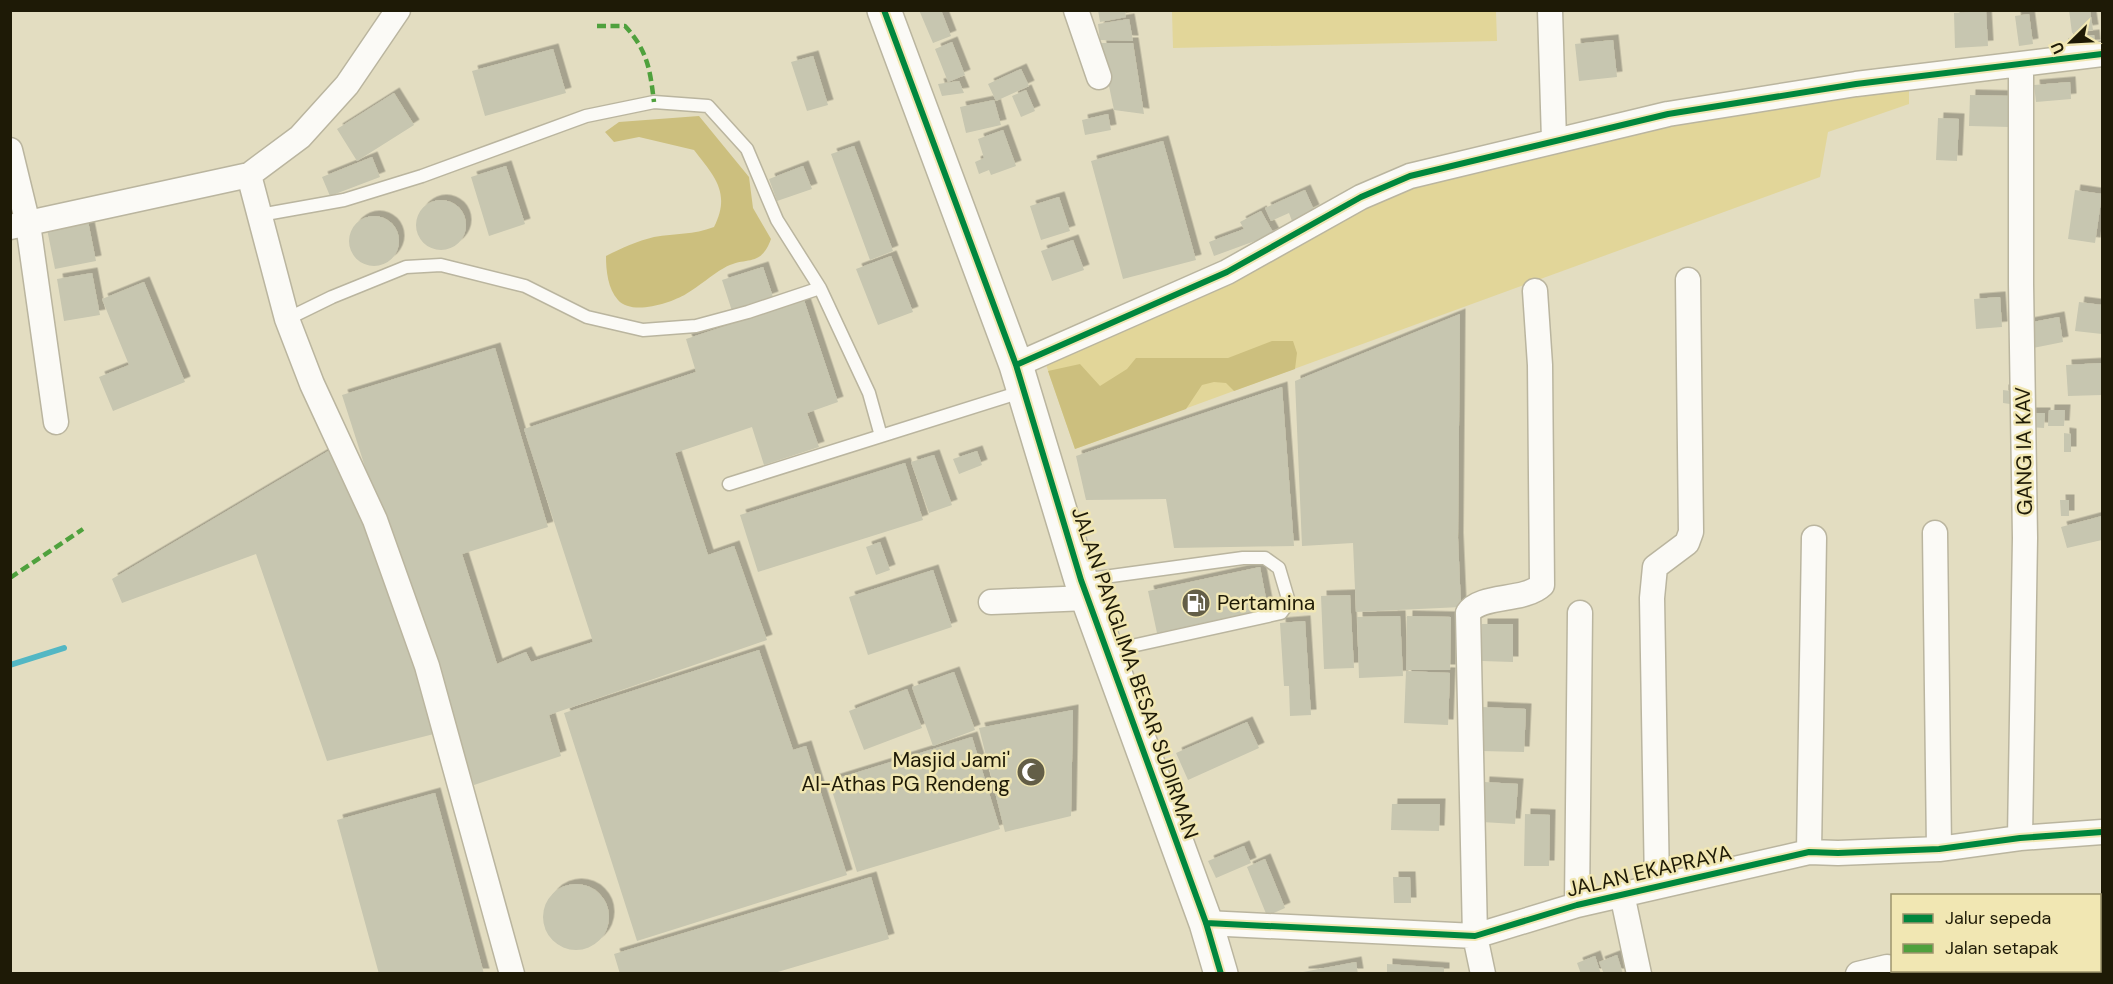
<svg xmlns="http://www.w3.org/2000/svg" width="2113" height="984" font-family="'DM Sans',sans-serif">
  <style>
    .green { fill: #e2d699 }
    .forest { fill: #ccbf7e }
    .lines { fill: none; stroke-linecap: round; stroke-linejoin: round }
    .stream { stroke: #53b7c4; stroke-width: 6 }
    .building { fill: #c7c6b0; filter: url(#shadow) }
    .lane-casing { stroke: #bab59f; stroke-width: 15 }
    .street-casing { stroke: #bab59f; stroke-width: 27 }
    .secondary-casing { stroke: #bab59f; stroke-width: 36 }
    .lane { stroke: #fbfaf6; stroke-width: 12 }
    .street { stroke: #fbfaf6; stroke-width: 24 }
    .secondary { stroke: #fbfaf6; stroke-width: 33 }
    .quiet { stroke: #4fa13d; stroke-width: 4.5; stroke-dasharray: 9 4.5; stroke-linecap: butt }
    .cycleway-casing { stroke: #f1e7b3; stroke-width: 10 }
    .cycleway { stroke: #00873e; stroke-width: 6 }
    .labels { text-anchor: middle; stroke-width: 5; stroke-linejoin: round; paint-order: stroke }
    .street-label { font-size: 21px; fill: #1e1a06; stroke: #f1e7b3 }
    .poi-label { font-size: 21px; fill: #1e1a06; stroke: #f1e7b3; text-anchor: start }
  </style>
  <defs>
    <filter id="shadow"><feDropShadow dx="5.5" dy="-5.5" stdDeviation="0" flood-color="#0004"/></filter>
  </defs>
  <rect width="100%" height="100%" fill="#e3ddc1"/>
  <!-- green -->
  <path class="green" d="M 1172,11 L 1496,11 L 1497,41 L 1173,48 Z
    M 1909,78 L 1909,104 L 1828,132 L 1820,177 L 1075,449 L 1042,353 L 1410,176 Z"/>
  <!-- forest -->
  <path class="forest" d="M 699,116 L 749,177 L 753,208 L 771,239 C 760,269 746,255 724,268 C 711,275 700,286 686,294 C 671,303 632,316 618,300 C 608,289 606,271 606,256 C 622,248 637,241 654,237 C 676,233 693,235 714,227 C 731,193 715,177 694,150 L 639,137 L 614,142 L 605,132 L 619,122 Z
    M 1272,341 L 1293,341 L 1297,353 L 1295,369 L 1234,391 L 1226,383 L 1214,382 L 1202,385 L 1186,409 L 1075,449 L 1048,371 L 1080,364 L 1100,386 L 1127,369 L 1136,358 L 1228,358 Z"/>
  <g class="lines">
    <!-- stream -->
    <path class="stream" d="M 10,665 L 64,648"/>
  </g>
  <!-- building -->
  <path class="building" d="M 919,10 L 941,10 L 951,36 L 933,43 Z
    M 1098,10 L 1125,10 L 1126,17 L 1100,22 Z
    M 2069,10 L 2090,10 L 2093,30 L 2072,33 Z
    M 1986,11 L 1988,46 L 1955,48 L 1954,13 Z
    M 2029,14 L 2033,44 L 2019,46 L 2015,16 Z
    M 1129,19 L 1133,41 L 1100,40 L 1098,24 Z
    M 2094,35 L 2095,45 L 2068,47 L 2068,38 Z
    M 1613,40 L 1617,77 L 1579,81 L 1575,44 Z
    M 952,42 L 965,75 L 948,82 L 935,49 Z
    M 1100,43 L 1133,43 L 1144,114 L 1114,110 Z
    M 553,49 L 566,93 L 485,116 L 472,71 Z
    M 813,56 L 828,105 L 807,111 L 791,62 Z
    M 1021,69 L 1029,86 L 996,101 L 988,84 Z
    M 959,81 L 964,93 L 942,96 L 938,84 Z
    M 2070,82 L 2071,99 L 2036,102 L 2034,85 Z
    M 1026,90 L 1035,111 L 1021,117 L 1012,96 Z
    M 394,93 L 414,125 L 357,161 L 337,129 Z
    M 1970,95 L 2011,96 L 2010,127 L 1969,126 Z
    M 994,100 L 1001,125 L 966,133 L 960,107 Z
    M 1108,114 L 1111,130 L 1085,135 L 1082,120 Z
    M 1938,118 L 1959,119 L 1957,161 L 1936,160 Z
    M 1003,130 L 1016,166 L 991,175 L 989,170 L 979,174 L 975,162 L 984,158 L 978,139 Z
    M 1163,141 L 1196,260 L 1123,279 L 1091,161 Z
    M 854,146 L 893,251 L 870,260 L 831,154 Z
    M 372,157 L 380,177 L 330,196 L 322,177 Z
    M 506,166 L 525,224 L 489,236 L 471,177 Z
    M 803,166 L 812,189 L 777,201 L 769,179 Z
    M 1305,190 L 1314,210 L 1292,221 L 1289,213 L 1271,221 L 1265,208 Z
    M 2075,190 L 2102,194 L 2095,243 L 2068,239 Z
    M 1059,197 L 1070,231 L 1041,240 L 1030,206 Z
    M416 225a25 25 0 1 1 50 0a25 25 0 1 1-50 0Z
    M 1261,211 L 1274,234 L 1214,256 L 1209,242 L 1244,229 L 1240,222 Z
    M349 241a25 25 0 1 1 50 0a25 25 0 1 1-50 0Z
    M 88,221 L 96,261 L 55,269 L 47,229 Z
    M 1073,240 L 1084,270 L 1052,281 L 1041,251 Z
    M 891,256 L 913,312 L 878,325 L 856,269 Z
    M 763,267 L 773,297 L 732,311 L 722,280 Z
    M 92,273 L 100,315 L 64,321 L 57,279 Z
    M 144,282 L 185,382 L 113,411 L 99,377 L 129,365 L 102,299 Z
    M 2000,297 L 2002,327 L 1976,329 L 1974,299 Z
    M 804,300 L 838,402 L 807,413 L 819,447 L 764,465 L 752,427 L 675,453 L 708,555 L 734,546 L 767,640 L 549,715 L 561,756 L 474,785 L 373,492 L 342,395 L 495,348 L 548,527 L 462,554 L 497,664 L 526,652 L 531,662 L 593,642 L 524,429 L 696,372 L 686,339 Z
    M 2079,302 L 2102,305 L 2102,334 L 2075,331 Z
    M 1460,314 L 1458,538 L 1461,607 L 1356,612 L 1353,543 L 1302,546 L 1295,381 Z
    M 2059,317 L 2063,342 L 2028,349 L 2023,324 Z
    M 2102,363 L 2102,395 L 2068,396 L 2066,365 Z
    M 1282,387 L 1294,546 L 1174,548 L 1166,499 L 1086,500 L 1076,456 Z
    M 2003,390 L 2010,391 L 2010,404 L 2003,403 Z
    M 2049,410 L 2065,410 L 2064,426 L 2048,426 Z
    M 2030,413 L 2045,413 L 2044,428 L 2029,427 Z
    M 2064,433 L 2071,434 L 2071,452 L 2064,452 Z
    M 330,450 L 350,490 L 414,650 L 434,734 L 327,761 L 256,554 L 122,603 L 112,579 Z
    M 977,451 L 982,465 L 959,474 L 953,459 Z
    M 934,455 L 952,505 L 929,513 L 911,462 Z
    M 905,463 L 923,520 L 758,572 L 740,515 Z
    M 2060,500 L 2069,500 L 2069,516 L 2061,516 Z
    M 2102,516 L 2102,540 L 2067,548 L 2061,527 Z
    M 880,542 L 890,570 L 876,575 L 866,547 Z
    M 1260,567 L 1268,609 L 1157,633 L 1148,591 Z
    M 933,570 L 952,627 L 868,655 L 849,597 Z
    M 1350,595 L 1354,668 L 1324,669 L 1321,596 Z
    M 1400,616 L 1403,676 L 1359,678 L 1357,617 Z
    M 1407,616 L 1451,617 L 1450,670 L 1406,670 Z
    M 1305,621 L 1311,715 L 1290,716 L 1289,686 L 1284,686 L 1280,623 Z
    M 1482,624 L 1513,624 L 1513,662 L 1482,661 Z
    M 759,650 L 793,750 L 806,746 L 847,875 L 637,941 L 564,713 Z
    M 1406,671 L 1450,673 L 1448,725 L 1404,723 Z
    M 954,672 L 975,730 L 933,746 L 912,687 Z
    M 907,689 L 922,728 L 864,750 L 849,711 Z
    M 1482,707 L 1526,709 L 1524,752 L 1481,751 Z
    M 1073,710 L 1071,816 L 1005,832 L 979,728 Z
    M 1247,722 L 1259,748 L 1188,780 L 1176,753 Z
    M 972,737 L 1000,829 L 857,872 L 829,781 Z
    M 1484,782 L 1518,784 L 1515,824 L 1482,822 Z
    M 435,793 L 484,974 L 379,974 L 337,820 Z
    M 1392,804 L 1440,804 L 1439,831 L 1391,830 Z
    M 1525,814 L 1550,815 L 1549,866 L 1524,866 Z
    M 1244,846 L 1251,863 L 1216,878 L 1208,861 Z
    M 1265,859 L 1285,908 L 1267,916 L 1247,867 Z
    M 871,877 L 889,939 L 771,974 L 620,974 L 614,954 Z
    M 1393,877 L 1410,877 L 1411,903 L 1394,903 Z
    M543 917a33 33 0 1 1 66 0a33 33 0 1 1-66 0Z
    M 1617,955 L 1623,974 L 1604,974 L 1599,962 Z
    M 1595,956 L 1601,974 L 1581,974 L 1577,963 Z
    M 1356,962 L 1358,974 L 1303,974 L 1303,972 Z
    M 1387,964 L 1444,968 L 1444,974 L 1387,974 Z"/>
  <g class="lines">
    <!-- lane casing -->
    <g class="lane-casing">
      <path id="lane" d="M 260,215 L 344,200 L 422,176 L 586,116 L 654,102 L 708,106 L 747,149 L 777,220 L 820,288 L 869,393 L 881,436 L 1024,391
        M 287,319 L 332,297 L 406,267 L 441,265 L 525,286 L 587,317 L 643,330 L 696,326 L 748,312 L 820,288
        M 729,484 L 881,436
        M 1082,580 L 1243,558 L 1265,558 L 1279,568 L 1289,602 L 1281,613 L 1109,651"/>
    </g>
    <!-- street casing -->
    <g class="street-casing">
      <path id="street" d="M 1076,10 L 1099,77
        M 1550,10 L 1554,140
        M 10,150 L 28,224 L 56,422
        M 249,175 L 287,319 L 312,384 L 375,520 L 427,666 L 512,974
        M 10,227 L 249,175 L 300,137 L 347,85 L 398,10
        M 1016,365 L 1227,272 L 1361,197 L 1410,176 L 1668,114 L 1856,84 L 2102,54
        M 1935,533 L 1939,849
        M 991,602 L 1087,598
        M 2020,838 L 2025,538 L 2021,284 L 2021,65
        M 1809,852 L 1814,538
        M 1657,886 L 1652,598 L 1655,567 L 1687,543 L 1691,532 L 1688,280
        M 1622,894 L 1639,974
        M 1577,905 L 1580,613
        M 1206,923 L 1475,936 L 1577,905 L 1809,852 L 1838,853 L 1939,849 L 2020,838 L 2102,832
        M 1483,974 L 1475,936 L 1468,613 C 1480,594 1524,602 1542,585 L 1540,365 L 1535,291
        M 1858,974 L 1887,967 L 1892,968"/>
    </g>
    <!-- secondary casing -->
    <g class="secondary-casing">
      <path id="secondary" d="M 884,10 L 1016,365 L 1081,580 L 1206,923 L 1221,974"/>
    </g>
    <!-- lane -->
    <use href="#lane" class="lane"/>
    <!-- street -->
    <use href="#street" class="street"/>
    <!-- secondary -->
    <use href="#secondary" class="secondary"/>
    <!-- quiet -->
    <path class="quiet" d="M 597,26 L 625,26 C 648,51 650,70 654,102
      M 10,578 L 83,529"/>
    <!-- cycleway casing -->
    <g class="cycleway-casing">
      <path id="cycleway" d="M 884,10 L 1016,365 L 1081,580 L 1206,923 L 1221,974
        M 1016,365 L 1227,272 L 1361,197 L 1410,176 L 1668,114 L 1856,84 L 2102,54
        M 1206,923 L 1475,936 L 1577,905 L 1809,852 L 1838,853 L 1939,849 L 2020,838 L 2102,832"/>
    </g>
    <!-- cycleway -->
    <use href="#cycleway" class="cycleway"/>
  </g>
  <!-- icons -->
  <defs>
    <g id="fuel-disc" transform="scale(1.5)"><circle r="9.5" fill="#635e47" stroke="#f1e7b3"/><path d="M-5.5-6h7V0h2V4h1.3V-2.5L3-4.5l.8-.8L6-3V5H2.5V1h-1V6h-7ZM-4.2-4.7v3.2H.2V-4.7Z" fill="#fff"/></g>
    <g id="mosque-disc" transform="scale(1.5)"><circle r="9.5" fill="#635e47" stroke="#f1e7b3"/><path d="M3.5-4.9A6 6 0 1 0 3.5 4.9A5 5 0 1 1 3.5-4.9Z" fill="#fff"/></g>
  </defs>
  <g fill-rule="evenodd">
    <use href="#fuel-disc" x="1196" y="603"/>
    <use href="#mosque-disc" x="1031" y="772"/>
  </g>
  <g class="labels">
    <!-- street labels -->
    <g class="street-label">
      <text transform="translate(2024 451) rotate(-91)" y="7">GANG IA KAV</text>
      <text transform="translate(1135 673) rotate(71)" y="7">JALAN PANGLIMA BESAR SUDIRMAN</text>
      <text transform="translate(1649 871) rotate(-13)" y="7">JALAN EKAPRAYA</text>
    </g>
    <!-- poi labels -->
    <g class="poi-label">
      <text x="1217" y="610">Pertamina</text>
      <text x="1010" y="767" text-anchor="end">Masjid Jami'<tspan x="1010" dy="24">Al-Athas PG Rendeng</tspan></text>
    </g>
  </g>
  <!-- border -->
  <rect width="2113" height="984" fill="none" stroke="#1e1a06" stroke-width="24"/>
  <!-- legend -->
  <rect x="1891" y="894" width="210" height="78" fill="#f1e7b3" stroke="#9d956e" stroke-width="1.5"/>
  <rect x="1903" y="914" width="30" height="9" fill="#00873e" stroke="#9d956e" stroke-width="1.5"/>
  <text x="1945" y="924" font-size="18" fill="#1e1a06">Jalur sepeda</text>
  <rect x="1903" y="944" width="30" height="9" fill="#4fa13d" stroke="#9d956e" stroke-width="1.5"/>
  <text x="1945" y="954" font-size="18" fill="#1e1a06">Jalan setapak</text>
  <!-- north arrow -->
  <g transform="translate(2071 42) rotate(246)" stroke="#f1e7b3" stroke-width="4.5" paint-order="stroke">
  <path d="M0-4.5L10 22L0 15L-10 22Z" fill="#1e1a06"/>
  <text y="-9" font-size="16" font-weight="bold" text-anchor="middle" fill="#1e1a06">U</text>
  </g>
</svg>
